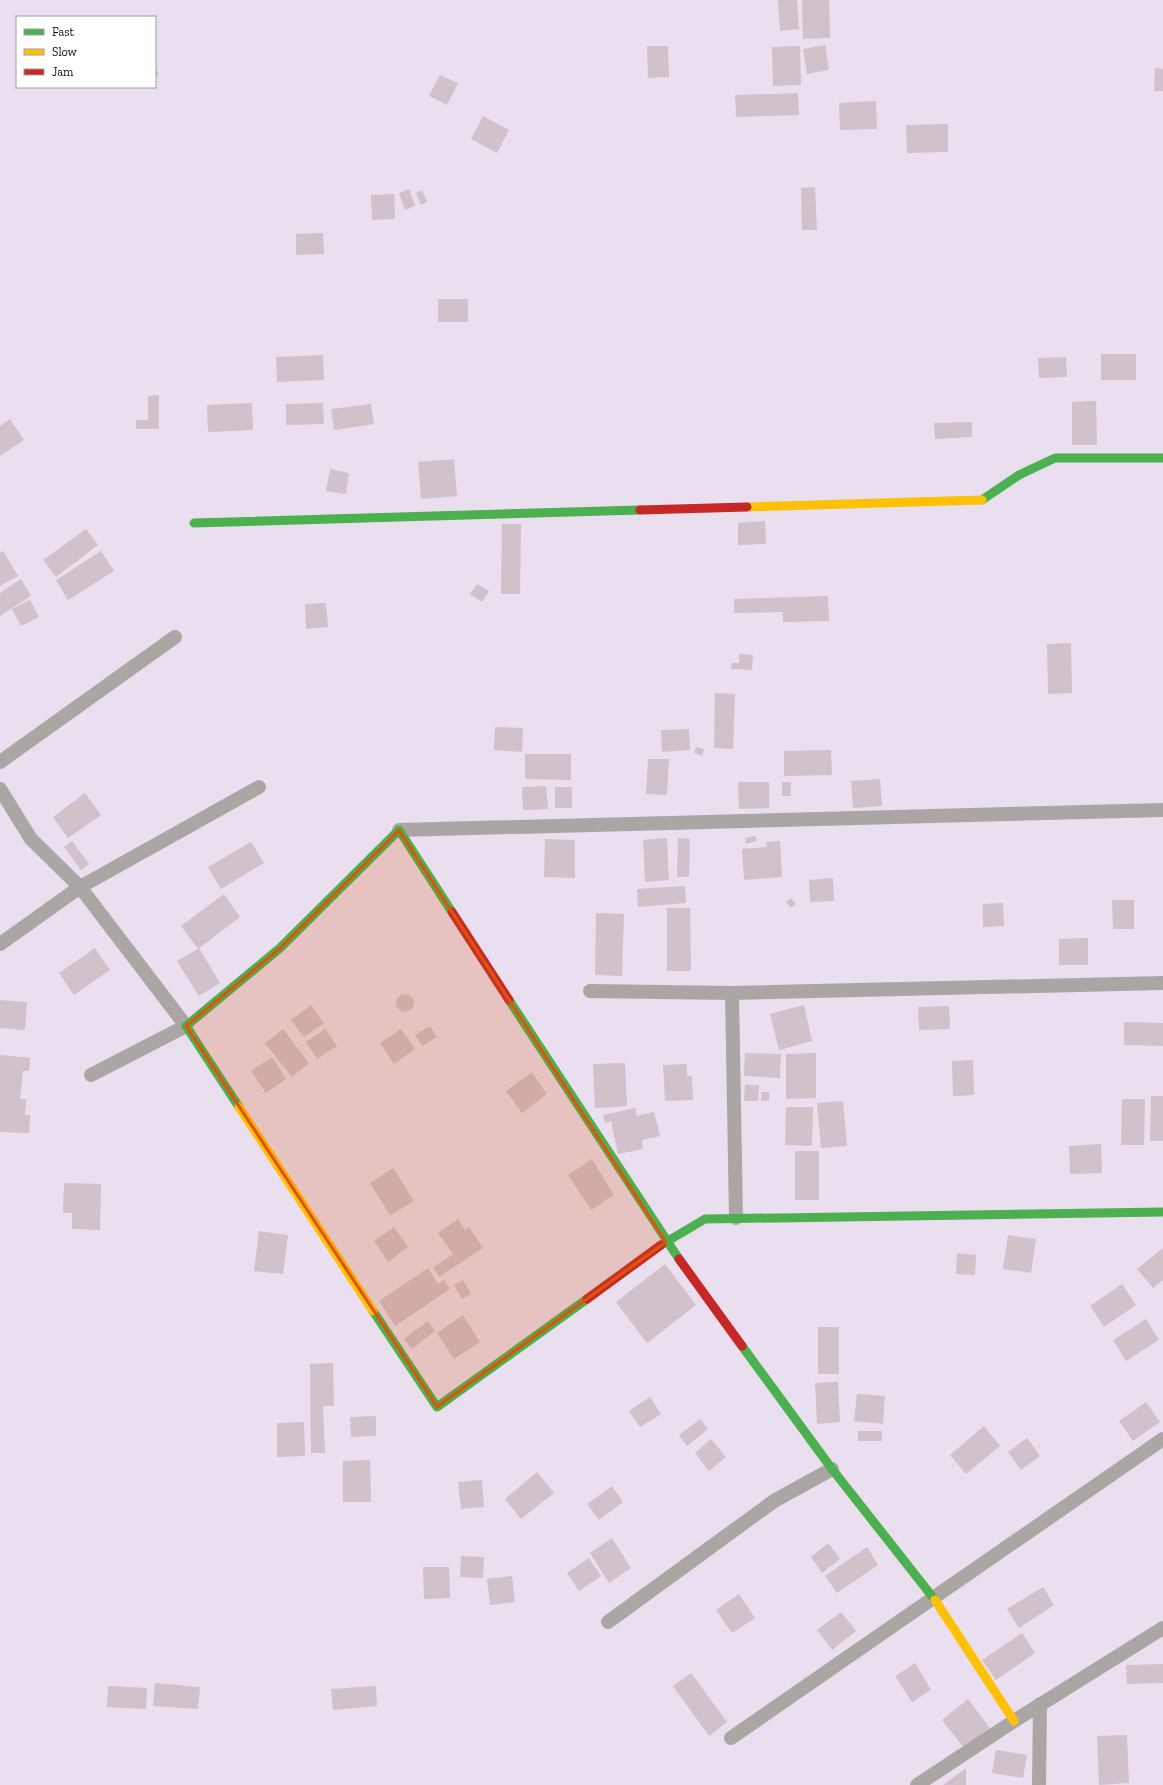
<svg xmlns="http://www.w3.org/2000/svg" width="1163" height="1785" font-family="'Zilla Slab',serif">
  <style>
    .building { fill: #d0c1cb }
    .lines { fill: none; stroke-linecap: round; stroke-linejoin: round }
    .street { stroke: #aba6a3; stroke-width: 14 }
    .fast { stroke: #4caf50; stroke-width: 9 }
    .slow { stroke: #ffc107; stroke-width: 9 }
    .jam { stroke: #c62828; stroke-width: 9 }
    .marked { fill: #dd550c; fill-opacity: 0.2; stroke: #dd550c; stroke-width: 3; stroke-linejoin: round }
  </style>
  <rect width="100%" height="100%" fill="#e9dfee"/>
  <!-- building -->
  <path class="building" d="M 778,0 L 797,0 L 799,29 L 780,31 Z
    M 802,0 L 829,0 L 830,38 L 803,39 Z
    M 825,45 L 829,70 L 807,74 L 803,49 Z
    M 647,46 L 668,46 L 669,77 L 648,78 Z
    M 800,46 L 801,85 L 773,86 L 772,47 Z
    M 155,68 L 159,74 L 155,77 Z
    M 1155,68 L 1163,69 L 1163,91 L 1154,91 Z
    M 440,75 L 458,83 L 447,105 L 429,96 Z
    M 798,93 L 799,115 L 736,117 L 735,95 Z
    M 876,101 L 877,129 L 840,130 L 839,103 Z
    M 483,116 L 509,130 L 497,153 L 471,139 Z
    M 948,124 L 948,152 L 907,153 L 906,125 Z
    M 815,187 L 817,230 L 802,230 L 801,188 Z
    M 409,189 L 415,206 L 405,210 L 399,193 Z
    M 422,190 L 427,202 L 421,205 L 416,193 Z
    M 394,194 L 395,219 L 372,220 L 371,195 Z
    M 323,233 L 324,254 L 296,255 L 296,234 Z
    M 438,299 L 468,299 L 468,322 L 438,322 Z
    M 1101,354 L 1136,354 L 1136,380 L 1101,380 Z
    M 323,355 L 324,380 L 277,382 L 276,357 Z
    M 1066,357 L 1067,377 L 1039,378 L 1038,358 Z
    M 159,395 L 159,429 L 136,429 L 136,420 L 148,420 L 148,396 Z
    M 1096,401 L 1097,445 L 1072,445 L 1072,402 Z
    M 252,403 L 253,430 L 208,432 L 207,405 Z
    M 323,403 L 324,424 L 286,425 L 286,404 Z
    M 371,404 L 374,424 L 334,430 L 331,409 Z
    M 10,419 L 24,440 L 0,456 L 0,426 Z
    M 972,422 L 972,437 L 935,439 L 934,423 Z
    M 454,459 L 457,496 L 421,499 L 418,462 Z
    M 330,469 L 349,473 L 346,494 L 326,491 Z
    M 765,521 L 766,544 L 738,545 L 738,523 Z
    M 502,524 L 521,524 L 520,594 L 501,594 Z
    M 86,529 L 98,545 L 56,577 L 43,560 Z
    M 3,551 L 18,576 L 0,586 L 0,553 Z
    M 101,551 L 114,571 L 68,600 L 56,580 Z
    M 21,579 L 31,596 L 0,616 L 0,593 Z
    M 477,584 L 489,591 L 482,602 L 470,594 Z
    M 828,596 L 829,621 L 783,622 L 783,612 L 734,613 L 734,599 Z
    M 30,600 L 39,617 L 21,626 L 12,609 Z
    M 326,603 L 328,627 L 306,629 L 305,604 Z
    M 1071,643 L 1072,693 L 1048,694 L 1047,644 Z
    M 739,654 L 753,655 L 752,670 L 731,669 L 732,663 L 739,663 Z
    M 715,693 L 735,694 L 733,749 L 714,748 Z
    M 495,727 L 523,728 L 522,752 L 494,750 Z
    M 689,729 L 690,750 L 662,752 L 661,730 Z
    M 696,747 L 704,749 L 702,756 L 694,753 Z
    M 831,750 L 832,775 L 784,776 L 784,751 Z
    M 525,754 L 571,754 L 571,780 L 525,779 Z
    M 648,759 L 669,759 L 667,795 L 646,794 Z
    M 880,779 L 882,806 L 853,808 L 851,781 Z
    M 738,782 L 769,782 L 769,808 L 739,809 Z
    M 782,782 L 791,782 L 791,796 L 782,796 Z
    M 546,786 L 548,809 L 523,810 L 522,787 Z
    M 555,787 L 572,787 L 572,808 L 555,808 Z
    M 85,793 L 101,815 L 68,838 L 53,817 Z
    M 755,836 L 757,841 L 746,844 L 745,838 Z
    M 667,838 L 669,880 L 645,882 L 643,840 Z
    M 678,838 L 690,839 L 689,877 L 677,877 Z
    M 545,839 L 575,840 L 575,878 L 544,877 Z
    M 72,841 L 89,864 L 81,870 L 64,847 Z
    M 780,841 L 782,877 L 744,880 L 742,849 L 767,847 L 766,842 Z
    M 251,842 L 264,863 L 221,889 L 208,867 Z
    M 833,878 L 834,901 L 810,902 L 809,880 Z
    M 685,886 L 686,903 L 638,907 L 637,889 Z
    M 224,894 L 240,917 L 198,949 L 181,926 Z
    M 791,898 L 796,904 L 791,908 L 786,902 Z
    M 1112,900 L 1134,900 L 1134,929 L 1113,929 Z
    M 1003,903 L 1004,926 L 983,927 L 983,904 Z
    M 667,908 L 690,908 L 691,971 L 667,971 Z
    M 596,913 L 624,914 L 622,976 L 595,975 Z
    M 1088,938 L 1088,965 L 1059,965 L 1059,939 Z
    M 95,948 L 110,970 L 74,995 L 59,973 Z
    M 199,948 L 220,983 L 199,996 L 177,961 Z
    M396 1003a9 9 0 1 1 18 0a9 9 0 1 1-18 0Z
    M 0,1000 L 27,1002 L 25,1030 L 0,1028 Z
    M 311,1005 L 324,1023 L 304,1037 L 291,1020 Z
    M 804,1005 L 812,1041 L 779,1050 L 770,1014 Z
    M 949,1006 L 950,1029 L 919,1030 L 918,1007 Z
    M 1124,1022 L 1163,1023 L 1163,1046 L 1124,1045 Z
    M 430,1026 L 437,1037 L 422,1046 L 415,1035 Z
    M 283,1029 L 309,1063 L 292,1077 L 265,1043 Z
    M 325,1029 L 337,1046 L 317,1059 L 306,1042 Z
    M 401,1029 L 415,1049 L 394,1064 L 380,1043 Z
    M 745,1053 L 781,1054 L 780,1078 L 744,1076 Z
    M 816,1053 L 816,1098 L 786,1099 L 786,1054 Z
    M 0,1055 L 30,1058 L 29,1071 L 23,1071 L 20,1099 L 26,1099 L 25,1115 L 30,1115 L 29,1133 L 0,1132 Z
    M 272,1057 L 286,1079 L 266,1093 L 251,1071 Z
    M 973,1060 L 974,1095 L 953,1096 L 952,1061 Z
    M 625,1063 L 627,1106 L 595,1108 L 593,1064 Z
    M 687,1064 L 687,1076 L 692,1076 L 693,1100 L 665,1101 L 663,1065 Z
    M 532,1072 L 547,1094 L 522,1113 L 506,1091 Z
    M 745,1085 L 759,1085 L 758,1101 L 744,1101 Z
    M 761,1092 L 769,1092 L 769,1101 L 761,1101 Z
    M 1151,1096 L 1163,1096 L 1163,1141 L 1150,1141 Z
    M 1122,1099 L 1145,1099 L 1144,1145 L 1121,1145 Z
    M 843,1101 L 847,1146 L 821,1148 L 817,1103 Z
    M 786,1107 L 813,1107 L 812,1146 L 785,1145 Z
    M 635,1108 L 637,1116 L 654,1112 L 660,1136 L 642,1140 L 643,1149 L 618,1154 L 611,1121 L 605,1123 L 603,1115 Z
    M 1101,1144 L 1102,1173 L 1070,1174 L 1069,1146 Z
    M 795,1151 L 819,1151 L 819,1200 L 795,1200 Z
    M 592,1159 L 614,1195 L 591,1210 L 568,1175 Z
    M 393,1168 L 414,1201 L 390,1215 L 370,1183 Z
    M 64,1183 L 101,1184 L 100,1230 L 72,1229 L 72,1213 L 63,1213 Z
    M 458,1219 L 465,1230 L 469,1227 L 483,1248 L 439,1277 L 433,1268 L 453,1254 L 438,1233 Z
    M 394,1227 L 408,1247 L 388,1262 L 374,1241 Z
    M 259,1231 L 288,1235 L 283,1274 L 254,1271 Z
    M 1008,1235 L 1036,1239 L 1031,1273 L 1003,1269 Z
    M 1163,1248 L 1163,1280 L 1153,1288 L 1137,1269 Z
    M 957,1253 L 976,1255 L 975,1275 L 956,1274 Z
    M 665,1264 L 696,1305 L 647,1343 L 616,1302 Z
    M 428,1268 L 438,1284 L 444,1280 L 450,1289 L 395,1326 L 379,1301 Z
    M 463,1280 L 471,1294 L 462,1299 L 454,1285 Z
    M 1122,1284 L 1136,1305 L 1104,1327 L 1090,1306 Z
    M 463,1315 L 480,1342 L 454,1359 L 437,1333 Z
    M 1146,1319 L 1159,1340 L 1126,1361 L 1113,1340 Z
    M 428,1321 L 435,1331 L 412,1349 L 404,1339 Z
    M 818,1327 L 839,1327 L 839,1374 L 818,1374 Z
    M 333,1363 L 334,1406 L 323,1406 L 325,1453 L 311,1453 L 310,1364 Z
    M 838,1382 L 840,1422 L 817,1424 L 815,1383 Z
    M 857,1394 L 885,1396 L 883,1424 L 854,1421 Z
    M 650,1397 L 661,1414 L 640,1427 L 629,1411 Z
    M 1146,1402 L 1160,1422 L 1133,1441 L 1119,1421 Z
    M 376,1416 L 376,1436 L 351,1437 L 350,1417 Z
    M 700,1419 L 708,1429 L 687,1446 L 679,1435 Z
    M 304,1422 L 305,1456 L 277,1457 L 277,1423 Z
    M 984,1426 L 1000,1446 L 966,1474 L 950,1455 Z
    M 858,1431 L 882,1431 L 882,1441 L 858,1441 Z
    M 1027,1438 L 1040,1456 L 1021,1470 L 1008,1452 Z
    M 711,1439 L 726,1457 L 709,1471 L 695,1453 Z
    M 370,1460 L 371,1502 L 343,1502 L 343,1461 Z
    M 537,1472 L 554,1493 L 521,1519 L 505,1499 Z
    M 482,1480 L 484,1507 L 461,1509 L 458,1482 Z
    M 612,1486 L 623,1502 L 599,1520 L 587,1504 Z
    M 612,1538 L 631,1568 L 609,1583 L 590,1553 Z
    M 828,1543 L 840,1559 L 822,1573 L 811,1557 Z
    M 867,1547 L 878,1565 L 837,1593 L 825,1576 Z
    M 461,1556 L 484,1557 L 483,1578 L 460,1577 Z
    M 589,1558 L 601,1576 L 579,1591 L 567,1573 Z
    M 423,1567 L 449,1567 L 450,1598 L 424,1599 Z
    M 512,1576 L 515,1602 L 490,1605 L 487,1579 Z
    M 1043,1587 L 1054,1605 L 1019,1628 L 1007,1609 Z
    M 739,1594 L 755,1618 L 732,1633 L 716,1610 Z
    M 841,1612 L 856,1631 L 832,1650 L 817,1630 Z
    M 1022,1633 L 1035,1653 L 996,1680 L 982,1660 Z
    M 915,1663 L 931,1690 L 912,1702 L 895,1676 Z
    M 1163,1664 L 1163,1683 L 1127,1684 L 1126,1665 Z
    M 691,1673 L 727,1722 L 709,1736 L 673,1686 Z
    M 155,1683 L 200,1687 L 198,1709 L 153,1706 Z
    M 108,1686 L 147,1688 L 146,1709 L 107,1707 Z
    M 376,1686 L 377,1706 L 333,1710 L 331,1689 Z
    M 968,1699 L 990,1728 L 964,1748 L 942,1720 Z
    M 1127,1735 L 1129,1783 L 1099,1785 L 1097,1736 Z
    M 996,1750 L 1027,1755 L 1023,1778 L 992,1773 Z
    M 966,1768 L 966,1785 L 943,1785 Z"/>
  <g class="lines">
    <!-- street -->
    <path class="street" d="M 0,762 L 175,637
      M 0,789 L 31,839 L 80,887 L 259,787
      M 399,830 L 1163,810
      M 0,944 L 80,887 L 186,1026 L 91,1075
      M 590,991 L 732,993 L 1163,983
      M 732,993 L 736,1218
      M 608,1622 L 774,1501 L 832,1469
      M 731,1738 L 1163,1439
      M 917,1785 L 1014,1721 L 1163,1628
      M 1039,1785 L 1040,1704"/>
    <!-- fast -->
    <path class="fast" d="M 982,500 L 1019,475 L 1055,458 L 1163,458
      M 194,523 L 640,510
      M 509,1000 L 679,1259
      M 239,1107 L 186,1026 L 280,948 L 399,830 L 452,912
      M 661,1245 L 705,1219 L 1163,1212
      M 373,1311 L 437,1407 L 587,1299
      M 742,1346 L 832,1469 L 935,1600"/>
    <!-- slow -->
    <path class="slow" d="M 747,507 L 982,500
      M 239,1107 L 373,1311
      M 935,1600 L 1014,1721"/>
    <!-- jam -->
    <path class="jam" d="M 640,510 L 747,507
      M 452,912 L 509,1000
      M 679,1259 L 742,1346
      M 587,1299 L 661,1245"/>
  </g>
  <!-- marked area -->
  <path class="marked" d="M 399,830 L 666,1242 L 437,1407 L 186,1026 L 280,948 Z"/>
  <!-- legend -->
  <rect x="16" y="16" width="140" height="72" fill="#ffffff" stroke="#9f9da0"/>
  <rect x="24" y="29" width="20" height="6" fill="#4caf50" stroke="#9f9da0"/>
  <text x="52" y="36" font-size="12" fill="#0f0912">Fast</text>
  <rect x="24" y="49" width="20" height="6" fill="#ffc107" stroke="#9f9da0"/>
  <text x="52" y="56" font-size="12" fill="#0f0912">Slow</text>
  <rect x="24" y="69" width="20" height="6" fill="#c62828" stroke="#9f9da0"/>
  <text x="52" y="76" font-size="12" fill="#0f0912">Jam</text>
</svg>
